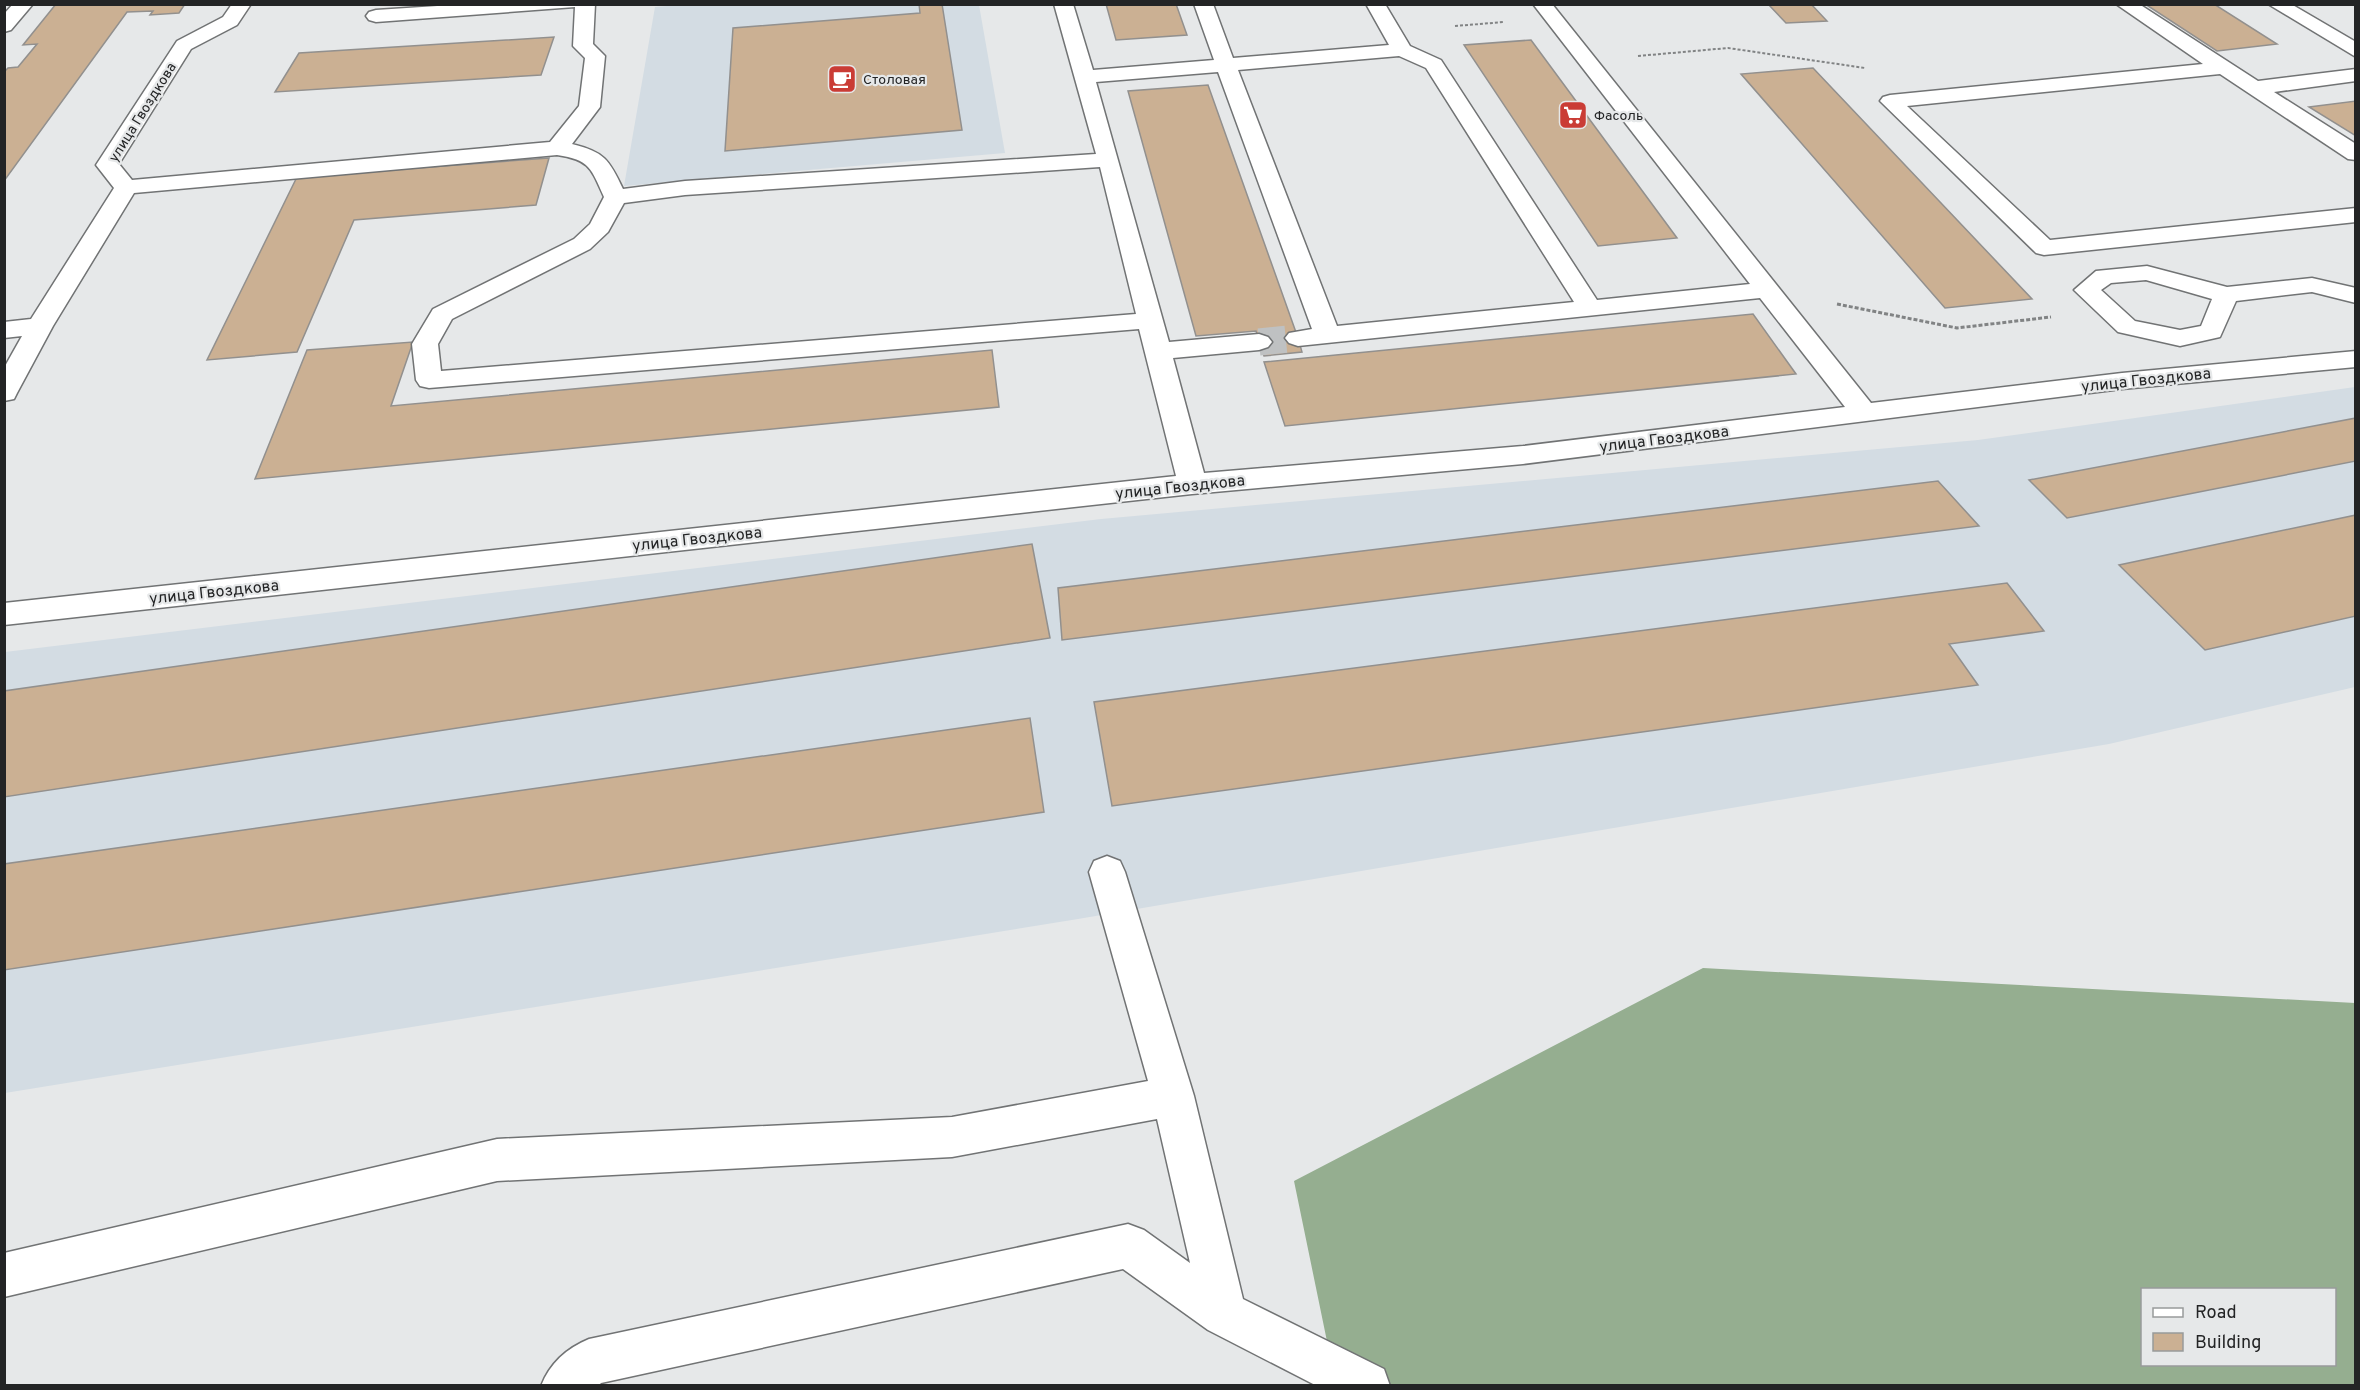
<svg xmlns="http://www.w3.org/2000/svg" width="2360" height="1390" font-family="Overpass,sans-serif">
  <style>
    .built { fill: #d3dce3 }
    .forest { fill: #95ae90; fill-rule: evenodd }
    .building { fill: #cbb093; stroke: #92908e; stroke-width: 1.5 }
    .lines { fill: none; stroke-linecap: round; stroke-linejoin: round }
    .minor-tunnel { stroke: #bfc1c2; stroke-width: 27; stroke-dasharray: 27 14; stroke-linecap: butt }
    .minor-casing { stroke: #717374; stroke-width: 3 }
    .path-far1 { stroke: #818384; stroke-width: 2; stroke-dasharray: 3 2; stroke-linecap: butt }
    .path { stroke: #818384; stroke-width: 3; stroke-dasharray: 4 2; stroke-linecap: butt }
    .minor { fill: #fff; fill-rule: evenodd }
    .labels { text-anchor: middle; stroke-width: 4.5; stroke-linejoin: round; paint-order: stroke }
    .far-poi-label { font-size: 14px; fill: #232425; stroke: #e6e8e9; text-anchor: start }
    .far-street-label { font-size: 14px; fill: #232425; stroke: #e6e8e9 }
    .street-label { font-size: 16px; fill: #232425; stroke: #e6e8e9 }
  </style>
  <rect width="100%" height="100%" fill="#e6e8e9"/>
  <!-- built -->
  <path class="built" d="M 689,4 L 979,5 L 1005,153 L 624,186 L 655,7 Z
    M 2355,387 L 2355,687 L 2109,744 L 1078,919 L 5,1093 L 5,652 L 1101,519 L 1978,440 Z"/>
  <!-- forest -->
  <path class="forest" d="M 1703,968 L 2355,1003 L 2355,1385 L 1336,1385 L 1294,1181 ZM 2142,1290 L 2334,1290 L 2334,1364 L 2142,1364 Z"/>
  <!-- building -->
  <path class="building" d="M 56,4 L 185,4 L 179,13 L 150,15 L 153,11 L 127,12 L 4,181 L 4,72 L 8,68 L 18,67 L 37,44 L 23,45 Z
    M 919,4 L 942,4 L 962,130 L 725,151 L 733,28 L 920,13 Z
    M 1106,4 L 1176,4 L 1187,35 L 1116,40 Z
    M 1768,4 L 1811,4 L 1827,21 L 1786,23 Z
    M 2145,4 L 2214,4 L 2277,44 L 2217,51 Z
    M 554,37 L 541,75 L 275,92 L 299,53 Z
    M 1531,40 L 1677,238 L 1598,246 L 1464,45 Z
    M 1813,68 L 2032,299 L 1945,308 L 1741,74 Z
    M 1208,85 L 1298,338 L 1302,352 L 1264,356 L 1256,331 L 1196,336 L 1128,91 Z
    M 2356,101 L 2356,136 L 2309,107 Z
    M 549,158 L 536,205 L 354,220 L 297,352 L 207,360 L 297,177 Z
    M 1753,314 L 1796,374 L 1285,426 L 1264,362 Z
    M 413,342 L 391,406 L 992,350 L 999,407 L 255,479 L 307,350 Z
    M 2356,418 L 2356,461 L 2067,518 L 2029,480 Z
    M 1938,481 L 1979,526 L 1062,640 L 1058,588 Z
    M 2356,515 L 2356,616 L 2205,650 L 2119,565 Z
    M 1032,544 L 1050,638 L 4,797 L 4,691 Z
    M 2007,583 L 2044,631 L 1949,644 L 1978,685 L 1112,806 L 1094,702 Z
    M 1030,718 L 1044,812 L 4,970 L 4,864 Z"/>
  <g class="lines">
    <!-- minor-tunnel -->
    <path class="minor-tunnel" d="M 1259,342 L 1298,338"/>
    <!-- minor casing -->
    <g class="minor-casing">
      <path id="minor" d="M 13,4 L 33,4 L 11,30 L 4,32 L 4,14 Z
        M 232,4 L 251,4 L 237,25 L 191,49 L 119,164 L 132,180 L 550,142 L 579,106 L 585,58 L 573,46 L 575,7 L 376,22 L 369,20 L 366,16 L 369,12 L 376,10 L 468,4 L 595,4 L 593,44 L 605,56 L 600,107 L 572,144 C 604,152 609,159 623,189 L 685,181 L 1096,154 L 1054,4 L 1073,4 L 1093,70 L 1214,60 L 1194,4 L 1213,4 L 1233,58 L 1389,45 L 1366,4 L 1385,4 L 1410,46 L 1441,60 L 1597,300 L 1750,284 L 1533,4 L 1552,4 L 1871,403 L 2122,373 L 2356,351 L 2356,367 L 2122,389 L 1523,464 L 1192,494 L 4,625 L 4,603 L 1176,476 L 1139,329 L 429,388 L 420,386 L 416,380 L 412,344 L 433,309 L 574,239 L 590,224 L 604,197 C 591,168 590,160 557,155 L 134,193 L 53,326 L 17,393 L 14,399 L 4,401 L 4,368 L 22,336 L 4,338 L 4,322 L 31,319 L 114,188 L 96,165 L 177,41 L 223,17 ZM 1399,56 L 1426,68 L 1574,302 L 1337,326 L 1238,70 ZM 1218,72 L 1312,329 L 1289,333 L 1285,338 L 1289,343 L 1298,346 L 1760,298 L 1845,407 L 1523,446 L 1204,473 L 1173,358 L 1259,350 L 1268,347 L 1272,342 L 1268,337 L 1259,334 L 1169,342 L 1096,82 ZM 1100,167 L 1136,314 L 441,371 L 438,344 L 452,319 L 590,249 L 608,232 L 624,203 L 685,195 Z
        M 2116,4 L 2139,4 L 2258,81 L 2356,69 L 2356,81 L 2274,92 L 2356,144 L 2356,160 L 2348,159 L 2220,74 L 1907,106 L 2050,240 L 2356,208 L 2356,222 L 2044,255 L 2036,253 L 1880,101 L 1883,97 L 1890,95 L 2203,64 Z
        M 2268,4 L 2291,4 L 2356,42 L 2356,57 Z
        M 2147,266 L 2227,287 L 2312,278 L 2356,288 L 2356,303 L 2312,292 L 2236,301 L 2220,337 L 2180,346 L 2118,332 L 2074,290 L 2096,271 ZM 2146,280 L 2212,299 L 2201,326 L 2180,330 L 2135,321 L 2101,290 L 2111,283 Z
        M 1107,856 L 1120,861 L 1125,872 L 1194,1096 L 1243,1299 L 1384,1369 L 1390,1386 L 1317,1386 L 1208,1330 L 1123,1269 L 601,1383 L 598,1386 L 541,1386 C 550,1363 567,1348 589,1339 L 1128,1224 L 1144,1230 L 1190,1263 L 1157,1119 L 952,1157 L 497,1181 L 4,1297 L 4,1253 L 497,1139 L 952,1117 L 1148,1081 L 1089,872 L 1094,861 Z"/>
    </g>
    <!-- path-far1 -->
    <path class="path-far1" d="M 1455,26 L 1504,22
      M 1638,56 L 1728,48 L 1865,68"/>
    <!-- path -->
    <path class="path" d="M 1837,304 L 1957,328 L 2051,317"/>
    <!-- minor -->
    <use href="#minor" class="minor"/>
  </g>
  <!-- icons -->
  <defs>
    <g id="cafe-square" transform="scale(1.5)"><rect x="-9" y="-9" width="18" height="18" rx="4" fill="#ca3c35" stroke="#e6e8e9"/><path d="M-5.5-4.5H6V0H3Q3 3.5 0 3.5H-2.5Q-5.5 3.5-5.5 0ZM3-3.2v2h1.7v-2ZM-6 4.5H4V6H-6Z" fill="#fff"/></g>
    <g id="supermarket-square" transform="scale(1.5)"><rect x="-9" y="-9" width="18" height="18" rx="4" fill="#ca3c35" stroke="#e6e8e9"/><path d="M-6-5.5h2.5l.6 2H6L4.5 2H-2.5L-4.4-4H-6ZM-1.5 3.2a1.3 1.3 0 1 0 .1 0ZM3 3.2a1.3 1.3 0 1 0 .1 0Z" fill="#fff"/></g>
  </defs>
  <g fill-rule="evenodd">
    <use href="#cafe-square" x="842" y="79"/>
    <use href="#supermarket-square" x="1573" y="115"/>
  </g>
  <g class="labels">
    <!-- far-poi labels -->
    <g class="far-poi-label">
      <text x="863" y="84">Столовая</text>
      <text x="1594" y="120">Фасоль</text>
    </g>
    <!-- far-street labels -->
    <g class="far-street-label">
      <text transform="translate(142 112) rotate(-58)" y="5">улица Гвоздкова</text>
    </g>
    <!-- street labels -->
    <g class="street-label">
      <text transform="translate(2146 379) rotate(-6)" y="6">улица Гвоздкова</text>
      <text transform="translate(1664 438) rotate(-7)" y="6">улица Гвоздкова</text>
      <text transform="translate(1180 486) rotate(-6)" y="6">улица Гвоздкова</text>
      <text transform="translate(697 538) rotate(-6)" y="6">улица Гвоздкова</text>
      <text transform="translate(214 591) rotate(-6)" y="6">улица Гвоздкова</text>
    </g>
  </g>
  <!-- border -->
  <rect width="2360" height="1390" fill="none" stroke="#232425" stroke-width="12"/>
  <!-- legend -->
  <rect x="2141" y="1288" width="195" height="78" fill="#e6e8e9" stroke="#989a9b" stroke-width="1.5"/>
  <rect x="2153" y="1308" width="30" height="9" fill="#ffffff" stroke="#989a9b" stroke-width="1.5"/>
  <text x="2195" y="1318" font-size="18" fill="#232425">Road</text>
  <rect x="2153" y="1333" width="30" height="18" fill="#cbb093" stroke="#989a9b" stroke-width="1.5"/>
  <text x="2195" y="1348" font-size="18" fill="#232425">Building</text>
</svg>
